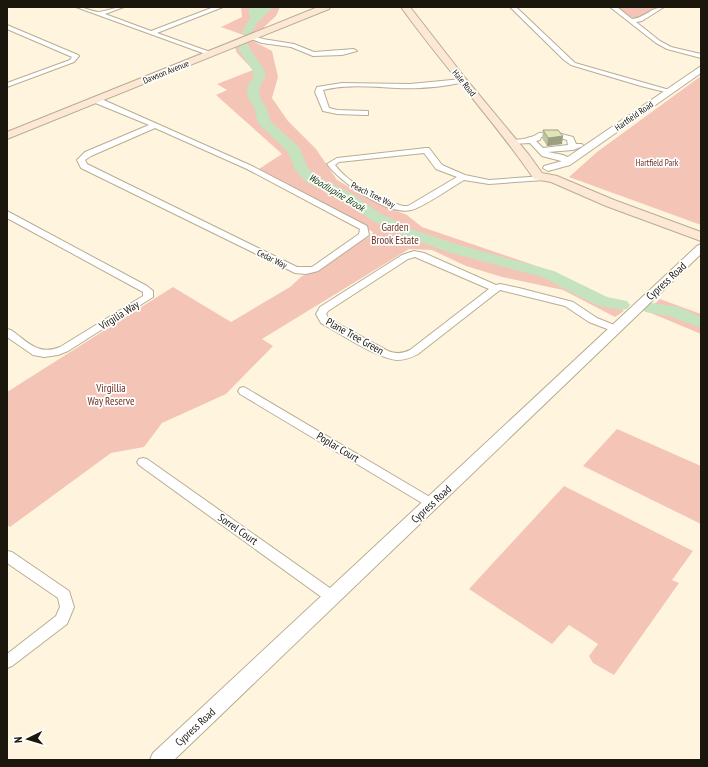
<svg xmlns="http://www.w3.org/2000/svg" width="708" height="767" font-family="'PT Sans Narrow',sans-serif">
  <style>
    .green { fill: #f4c5b7 }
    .water { fill: #c5e3be }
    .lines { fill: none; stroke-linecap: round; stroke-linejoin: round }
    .river { fill: #c5e3be; fill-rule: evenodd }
    .minor-casing { stroke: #b9ad92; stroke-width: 2 }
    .tertiary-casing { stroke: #b9ad92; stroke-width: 2 }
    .secondary-casing { stroke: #b9ad92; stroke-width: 2 }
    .minor { fill: #fff; fill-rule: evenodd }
    .tertiary { fill: #fff; fill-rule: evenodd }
    .secondary { fill: #fce8d5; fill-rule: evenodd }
    .wall { fill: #c0c59e }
    .shaded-wall { fill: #9ca081 }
    .building { fill: #dfe5b8; stroke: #9ca081 }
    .labels { text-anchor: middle; stroke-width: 3.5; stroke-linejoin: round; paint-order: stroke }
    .far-street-label { font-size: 9px; fill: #1c170d; stroke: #fff }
    .far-park-label { font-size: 9px; fill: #6d3121; stroke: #fff }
    .far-water-label { font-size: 10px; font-style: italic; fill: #103804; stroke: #fff }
    .park-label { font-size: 11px; fill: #6d3121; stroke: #fff }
    .street-label { font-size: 11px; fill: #1c170d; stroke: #fff }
  </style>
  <rect width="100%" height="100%" fill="#fff5de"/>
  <!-- green -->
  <path class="green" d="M 241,7 L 280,7 L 276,16 L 264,27 L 265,31 L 253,41 L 272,51 L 278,77 L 272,98 L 288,121 L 316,149 L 337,180 L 379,204 L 407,215 L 422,227 L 554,272 L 586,288 L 624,311 L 615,317 L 563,290 L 502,277 L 466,266 L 432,250 L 409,249 L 262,339 L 273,346 L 226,394 L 162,423 L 144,447 L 111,453 L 10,527 L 7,525 L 7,392 L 173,287 L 231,322 L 290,287 L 302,276 L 316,271 L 371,235 L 373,232 L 259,169 L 282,154 L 216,95 L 227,90 L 217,84 L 253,70 L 237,53 L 234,45 L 249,37 L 221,27 L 242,17 Z
    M 617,7 L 659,7 C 636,21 639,24 617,7 Z
    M 701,76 L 701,225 L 569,177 L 597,152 Z
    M 660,299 L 701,314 L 701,334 L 646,311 Z
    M 617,429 L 701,466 L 701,524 L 583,466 Z
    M 564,486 L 693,551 L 672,580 L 679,583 L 614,675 L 593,663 L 589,656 L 598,644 L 569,625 L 552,644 L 469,589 Z"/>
  <!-- water -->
  <path class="water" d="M 250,7 L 273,7 L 257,23 L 250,23 L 251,17 L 248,13 Z"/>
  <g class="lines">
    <!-- river -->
    <path class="river" d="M 256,7 L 266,7 L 251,34 L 243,34 L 242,32 Z
      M 244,43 L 248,44 L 250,49 L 265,71 L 265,79 L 260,85 L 259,96 L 266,107 L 271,122 L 299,147 L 308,168 L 316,176 L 354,195 L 381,214 L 414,230 L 459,245 L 554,271 L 607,297 L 627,301 L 630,305 L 627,309 L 621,310 L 596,305 L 542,277 L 448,252 L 404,236 L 371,220 L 344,201 L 306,182 L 295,170 L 288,152 L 258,123 L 254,107 L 247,96 L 248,85 L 253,79 L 253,71 L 238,49 L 240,44 Z
      M 651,303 L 679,307 L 701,317 L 701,328 L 669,316 L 645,312 L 642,308 L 645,304 Z"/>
    <!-- minor casing -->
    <g class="minor-casing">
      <path id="minor" d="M 76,7 C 84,7 90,11 98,12 C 103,12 116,7 124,7 L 105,14 L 151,31 L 214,7 L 223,7 L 157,33 L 213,53 L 214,54 L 211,56 Z
        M 510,7 L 516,7 L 575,63 L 673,91 L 669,93 L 641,86 L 571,65 L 564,60 Z
        M 610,7 L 617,7 L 632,19 C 644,18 652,7 664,7 L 642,21 L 636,22 L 660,41 L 671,47 L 701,54 L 701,58 L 667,49 L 656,43 Z
        M 7,25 L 78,55 L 79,56 L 74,62 L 7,87 L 7,83 L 70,60 L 72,57 L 7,29 Z
        M 253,36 L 263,39 L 294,44 L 314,52 L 354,49 L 357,51 L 342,55 L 313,56 L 291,47 L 262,43 L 251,39 L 250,38 Z
        M 462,79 L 464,80 L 464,82 C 443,87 419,89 397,88 C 372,87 347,84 323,90 L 329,108 L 337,110 L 368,111 L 368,115 L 365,115 L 337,114 L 323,111 L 315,92 L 317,87 L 342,83 L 410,84 Z
        M 93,98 L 99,98 L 252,166 L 367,226 L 369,235 L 318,271 L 306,274 L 295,273 L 81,168 L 77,160 L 85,152 L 149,125 L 93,102 ZM 155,128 L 247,169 L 360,229 L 359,234 L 312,267 L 297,267 L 87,164 L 85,160 L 91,156 Z
        M 554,132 L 573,137 L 576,144 L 582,144 L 583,146 L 573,150 L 548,152 L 563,155 L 572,159 L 572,163 L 569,163 L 542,156 L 530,143 L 512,144 L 508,142 L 512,140 L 524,139 L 534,136 L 539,133 ZM 554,136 L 567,140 L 568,145 L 543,148 L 536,141 L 540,140 L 541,137 Z
        M 426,148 L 429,148 L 442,165 L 465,175 L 489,180 L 544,176 L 548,178 L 544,180 L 489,184 L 464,180 C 452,187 422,208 411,210 C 388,216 340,182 327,164 L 337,158 ZM 424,153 L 436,169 L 457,177 L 408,206 L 403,206 C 380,199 350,185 335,165 L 339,162 Z
        M 7,211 L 147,286 L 153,291 L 153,297 L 68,351 L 58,355 L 44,357 L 33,355 L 7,337 L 7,329 L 11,330 C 28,342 38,356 60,347 L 143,296 L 143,292 L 7,218 Z
        M 414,251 L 424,253 L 496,285 L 500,284 L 519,288 L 573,302 L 597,318 L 619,327 L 620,329 L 615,332 L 589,322 L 565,306 L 500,290 L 418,354 C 411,358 404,360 397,360 C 376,358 341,334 321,323 L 316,314 L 320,307 L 402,255 ZM 415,257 L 489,289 L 410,350 C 402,354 396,354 388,351 L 329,319 L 326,314 L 328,311 L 408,259 Z
        M 244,387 L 435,500 L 437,503 L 435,506 L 431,508 L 427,506 L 240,394 L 238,391 L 240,388 Z
        M 143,458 L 147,459 L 337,593 L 339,597 L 337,601 L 332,603 L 327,601 L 139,465 L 137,462 L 139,459 Z
        M 7,551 L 12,552 L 69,591 L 74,607 L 67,624 L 12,666 L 7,668 L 7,654 L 56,616 L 60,607 L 58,598 L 7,563 Z"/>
    </g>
    <!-- tertiary casing -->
    <g class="tertiary-casing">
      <path id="tertiary" d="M 701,66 L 701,73 L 570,165 L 548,171 L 543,168 L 544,166 L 562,161 Z
        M 701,244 L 701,254 L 174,760 L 150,760 L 153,753 L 697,246 Z"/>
    </g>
    <!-- secondary casing -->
    <g class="secondary-casing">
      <path id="secondary" d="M 318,7 L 330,7 L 329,9 L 7,139 L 7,132 Z
        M 401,7 L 410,7 L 466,79 L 529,155 L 542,173 L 557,176 L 614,200 L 701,232 L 701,241 L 606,206 L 551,182 L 534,179 C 493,119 443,66 401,7 Z"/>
    </g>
    <!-- minor -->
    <use href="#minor" class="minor"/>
    <!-- tertiary -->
    <use href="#tertiary" class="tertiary"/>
    <!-- secondary -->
    <use href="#secondary" class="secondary"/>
  </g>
  <!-- wall -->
  <path class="wall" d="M 543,130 L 562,144 L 547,146 L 542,138 Z"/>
  <!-- shaded-wall -->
  <path class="shaded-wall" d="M 563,136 L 562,144 L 547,146 L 548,138 Z"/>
  <!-- building -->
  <path class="building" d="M 543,130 L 558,130 L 563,136 L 548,138 Z"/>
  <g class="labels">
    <!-- far-street labels -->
    <g class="far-street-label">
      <text transform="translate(166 72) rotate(-22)" y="3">Dawson Avenue</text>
      <text transform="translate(464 83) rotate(51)" y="3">Hale Road</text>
      <text transform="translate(634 116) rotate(-35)" y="3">Hartfield Road</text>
      <text transform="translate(373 195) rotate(26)" y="3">Peach Tree Way</text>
      <text transform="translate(272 259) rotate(26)" y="3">Cedar Way</text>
    </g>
    <!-- far-park labels -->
    <g class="far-park-label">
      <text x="657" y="166">Hartfield Park</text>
    </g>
    <!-- far-water labels -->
    <g class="far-water-label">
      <text transform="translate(337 192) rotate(31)" y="4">Woodlupine Brook</text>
    </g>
    <!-- park labels -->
    <g class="park-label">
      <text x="395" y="231">Garden<tspan x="395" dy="13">Brook Estate</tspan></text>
      <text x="111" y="392">Virgillia<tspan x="111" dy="13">Way Reserve</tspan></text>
    </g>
    <!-- street labels -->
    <g class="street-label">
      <text transform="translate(666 281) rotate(-43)" y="4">Cypress Road</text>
      <text transform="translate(119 315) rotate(-32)" y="4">Virgilia Way</text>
      <text transform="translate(355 336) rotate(29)" y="4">Plane Tree Green</text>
      <text transform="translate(338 447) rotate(31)" y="4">Poplar Court</text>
      <text transform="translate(431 504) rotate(-43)" y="4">Cypress Road</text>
      <text transform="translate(238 529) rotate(35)" y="4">Sorrel Court</text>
      <text transform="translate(195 727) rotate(-43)" y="4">Cypress Road</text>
    </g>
  </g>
  <!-- border -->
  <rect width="708" height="767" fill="none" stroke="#1c170d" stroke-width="16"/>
  <!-- north arrow -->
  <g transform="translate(28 739) rotate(265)" stroke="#ffffff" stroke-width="3" paint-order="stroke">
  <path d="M0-3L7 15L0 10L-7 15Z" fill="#1c170d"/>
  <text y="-6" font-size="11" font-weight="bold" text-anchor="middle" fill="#1c170d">N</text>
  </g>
</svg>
